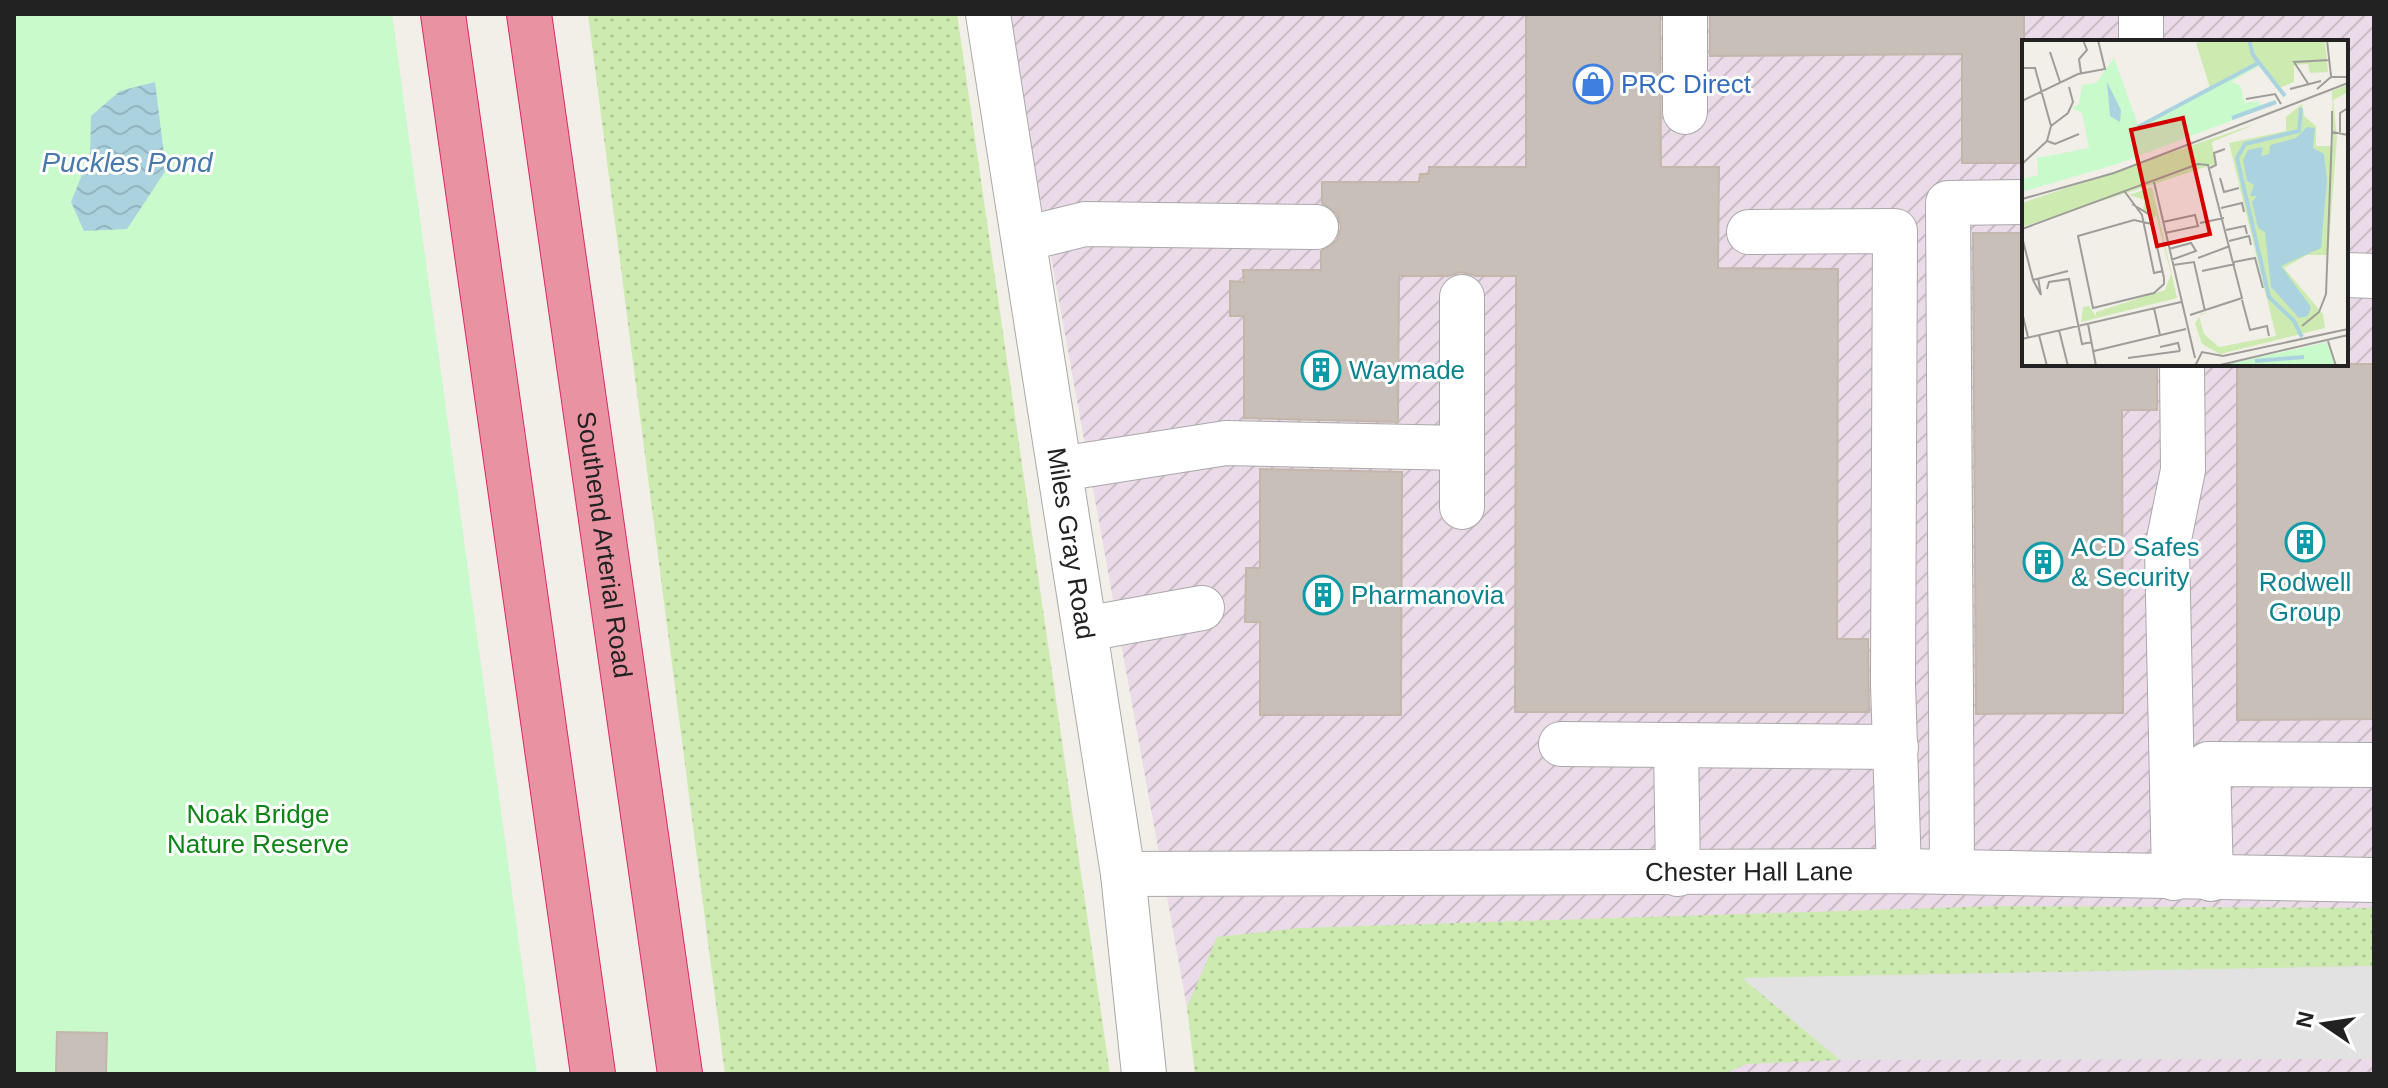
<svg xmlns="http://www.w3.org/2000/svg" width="2388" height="1088" font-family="Helvetica,sans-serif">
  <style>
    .industrial { fill: url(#industrial-furrows); fill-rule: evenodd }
    .grass { fill: url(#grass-dots) }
    .park { fill: #c8facc }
    .parking { fill: #e2e2e2 }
    .water { fill: url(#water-waves) }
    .building { fill: #c7bfb8; stroke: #c4b6ab; stroke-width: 2 }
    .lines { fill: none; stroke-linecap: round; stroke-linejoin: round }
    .minor-casing { stroke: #a9a9a9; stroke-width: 46 }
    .highway-casing { stroke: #dc2a67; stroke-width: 46 }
    .minor { stroke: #fff; stroke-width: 44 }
    .highway { stroke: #e892a2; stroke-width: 44 }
    .labels { text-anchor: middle; stroke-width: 6; stroke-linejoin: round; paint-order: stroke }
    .shop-label { font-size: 26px; fill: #366cbe; stroke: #fff; text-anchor: start }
    .culture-label { font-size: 26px; fill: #0d838f; stroke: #fff; text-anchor: start }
    .street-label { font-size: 26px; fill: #222; stroke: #fff }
    .park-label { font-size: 26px; fill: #0c8416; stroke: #fff }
    .water-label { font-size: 28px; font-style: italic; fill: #4a7aab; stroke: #fff }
    .inset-river { fill: none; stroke: #aad3df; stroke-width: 4 }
    .inset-road { fill: none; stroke: #9f9d99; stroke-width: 2 }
    .view { fill: #d40000; fill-opacity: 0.15; stroke: #d40000; stroke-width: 4 }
    .inset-edge { fill: none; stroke: #222; stroke-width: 4 }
  </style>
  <defs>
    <pattern id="industrial-furrows" width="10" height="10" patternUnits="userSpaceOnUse" patternTransform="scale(2)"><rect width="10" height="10" fill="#ebdbe8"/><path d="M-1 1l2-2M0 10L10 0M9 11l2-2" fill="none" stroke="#c9bcc7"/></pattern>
    <pattern id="grass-dots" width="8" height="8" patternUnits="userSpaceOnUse" patternTransform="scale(2)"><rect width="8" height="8" fill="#cdebb0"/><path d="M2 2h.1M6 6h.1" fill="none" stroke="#b0c997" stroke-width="1.8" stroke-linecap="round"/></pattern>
    <pattern id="water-waves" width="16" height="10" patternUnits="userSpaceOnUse" patternTransform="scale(2)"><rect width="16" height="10" fill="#aad3df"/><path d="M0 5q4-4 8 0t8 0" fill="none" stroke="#92b5bf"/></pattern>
  </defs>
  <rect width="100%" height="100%" fill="#f2efe9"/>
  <!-- industrial -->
  <path class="industrial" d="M 1007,14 L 2374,14 L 2374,1074 L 1199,1074 ZM 2024,42 L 2346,42 L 2346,364 L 2024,364 Z"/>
  <!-- grass -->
  <path class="grass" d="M 588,14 L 957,14 L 1110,1074 L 725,1074 Z
    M 1998,906 L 2374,908 L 2374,966 L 1743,978 L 1840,1060 L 1747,1064 L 1723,1074 L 1195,1074 L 1187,1007 L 1217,937 L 1299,928 Z"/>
  <!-- park -->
  <path class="park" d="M 14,14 L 392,14 L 537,1074 L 14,1074 Z"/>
  <!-- parking -->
  <path class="parking" d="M 2374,966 L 2374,1059 L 1840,1060 L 1742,978 Z"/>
  <!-- water -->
  <path class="water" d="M 155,82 L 166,170 L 127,229 L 84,231 L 71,202 L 90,155 L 91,116 L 120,91 Z"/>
  <!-- building -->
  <path class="building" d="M 1526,14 L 1660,14 L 1661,167 L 1719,167 L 1718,268 L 1838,269 L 1837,639 L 1868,639 L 1869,712 L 1515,712 L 1516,276 L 1476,276 L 1461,272 L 1448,276 L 1399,276 L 1398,422 L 1244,418 L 1244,316 L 1230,316 L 1230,281 L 1244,282 L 1243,270 L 1321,270 L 1321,251 L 1337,240 L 1341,227 L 1337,214 L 1322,203 L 1322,182 L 1419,182 L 1420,174 L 1429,174 L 1429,167 L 1526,167 Z
    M 1710,14 L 2024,14 L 2024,163 L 1962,163 L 1962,54 L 1710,56 Z
    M 1973,233 L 2024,233 L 2024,364 L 2157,364 L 2157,410 L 2122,410 L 2123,713 L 1976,714 Z
    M 2237,364 L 2374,364 L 2374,719 L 2237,720 Z
    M 1260,469 L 1402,472 L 1401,715 L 1260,715 L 1260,622 L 1245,622 L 1246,568 L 1260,568 Z
    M 57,1032 L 107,1033 L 106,1074 L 56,1074 Z"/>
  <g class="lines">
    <!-- minor casing -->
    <g class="minor-casing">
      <g id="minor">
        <path id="s1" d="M 988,14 L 1123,874 L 1144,1074"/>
        <path d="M 1685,14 L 1685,112"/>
        <path d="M 2141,14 L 2141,42"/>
        <path d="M 1749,232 L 1895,231 L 1893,684 L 1899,871"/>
        <path d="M 1024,239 L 1085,224 L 1316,227"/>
        <path d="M 2346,275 L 2374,276"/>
        <path d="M 1060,469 L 1226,443 L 1462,448"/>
        <path d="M 1462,507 L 1462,297"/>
        <path d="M 1085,629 L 1202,608"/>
        <path d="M 1561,744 L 1896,747"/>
        <path d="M 1676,745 L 1678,874"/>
        <path d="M 1952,872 L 1948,203 L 2024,202"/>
        <path id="s2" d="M 1123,874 L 1899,871 L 2374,880"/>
        <path d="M 2174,878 L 2167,549 L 2183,470 L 2182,364"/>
        <path d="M 2211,879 L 2208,764 L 2374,765"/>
      </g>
    </g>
    <!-- highway casing -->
    <g class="highway-casing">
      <g id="highway">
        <path d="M 443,14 L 593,1074"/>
        <path id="s3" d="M 529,14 L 680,1074"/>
      </g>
    </g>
    <!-- minor -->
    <use href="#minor" class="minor"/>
    <!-- highway -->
    <use href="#highway" class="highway"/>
  </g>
  <!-- icons -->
  <defs>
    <g id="shop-ring" transform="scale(2)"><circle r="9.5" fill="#fff" stroke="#3f7fe0" stroke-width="1.5"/><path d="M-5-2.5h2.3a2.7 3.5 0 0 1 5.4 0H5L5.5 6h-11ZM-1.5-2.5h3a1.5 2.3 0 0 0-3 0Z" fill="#3f7fe0"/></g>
    <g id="building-ring" transform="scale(2)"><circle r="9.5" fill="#fff" stroke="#0f9aa8" stroke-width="1.5"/><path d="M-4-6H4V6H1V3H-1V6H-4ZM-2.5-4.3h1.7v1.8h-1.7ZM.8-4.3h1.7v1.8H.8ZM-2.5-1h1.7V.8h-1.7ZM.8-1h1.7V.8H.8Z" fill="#0f9aa8"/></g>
  </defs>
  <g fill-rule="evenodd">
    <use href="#shop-ring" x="1593" y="84"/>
    <use href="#building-ring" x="1321" y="370"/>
    <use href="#building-ring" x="2305" y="542"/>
    <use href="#building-ring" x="2043" y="562"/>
    <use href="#building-ring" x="1323" y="595"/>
  </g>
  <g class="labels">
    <!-- shop labels -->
    <g class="shop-label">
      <text x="1621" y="93">PRC Direct</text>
    </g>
    <!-- culture labels -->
    <g class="culture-label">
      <text x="1349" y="379">Waymade</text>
      <text x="2071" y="556">ACD Safes<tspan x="2071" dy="30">&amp; Security</tspan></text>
      <text x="2305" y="591" text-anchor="middle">Rodwell<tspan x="2305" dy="30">Group</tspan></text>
      <text x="1351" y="604">Pharmanovia</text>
    </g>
    <!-- street labels -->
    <g class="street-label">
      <text dy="9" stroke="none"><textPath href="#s1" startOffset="536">Miles Gray Road</textPath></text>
      <text dy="9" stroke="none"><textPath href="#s3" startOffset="536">Southend Arterial Road</textPath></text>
      <text dy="9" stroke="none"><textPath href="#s2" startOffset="626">Chester Hall Lane</textPath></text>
    </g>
    <!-- park labels -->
    <g class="park-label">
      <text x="258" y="823">Noak Bridge<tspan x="258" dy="30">Nature Reserve</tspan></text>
    </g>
    <!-- water labels -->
    <g class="water-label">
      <text x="127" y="172">Puckles Pond</text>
    </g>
  </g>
  <!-- overview -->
  <g transform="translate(2022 40)">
    <rect width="326" height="326" fill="#f2efe9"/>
    <path d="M 187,0 L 303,2 L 306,32 L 288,33 L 286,24 L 272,25 L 272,42 L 255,49 L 236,22 L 188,48 L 174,3 ZM 326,45 L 326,52 L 311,60 L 315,97 L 306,215 L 285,215 L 262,228 L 301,274 L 303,288 L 198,314 L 180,304 L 173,283 L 179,274 L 188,272 L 177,276 L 179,284 L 182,294 L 197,307 L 254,296 L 207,103 L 264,91 L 264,77 L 280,64 L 282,76 L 294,86 L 294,106 L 311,106 L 310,51 ZM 236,83 L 190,102 L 193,124 L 0,187 L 0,163 ZM 130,147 L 155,258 L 59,282 L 61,267 L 67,266 L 74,276 L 74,272 L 143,250 L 149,234 L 134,175 L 131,179 L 121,169 L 123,160 L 107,155 Z" fill="#cdebb0"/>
    <path d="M 92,18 L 116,85 L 236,22 L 239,25 L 209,42 L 218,45 L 223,63 L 236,61 L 240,69 L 95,124 L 0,152 L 0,139 L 16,135 L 15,118 L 67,108 L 60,73 L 50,68 L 57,64 L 60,45 L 74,43 ZM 306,302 L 313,326 L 196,326 Z" fill="#c8facc"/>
    <path d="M 85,42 L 99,70 L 98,82 L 88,76 ZM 285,87 L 293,88 L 291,108 L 302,114 L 305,140 L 299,208 L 259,226 L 289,267 L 286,276 L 277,278 L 249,247 L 243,192 L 236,188 L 230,162 L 235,156 L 228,156 L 232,145 L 225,141 L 221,120 L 226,110 L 241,107 L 239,116 L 247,114 L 248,105 L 274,98 Z" fill="#aad3df"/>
    <path class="inset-river" d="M 227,0 L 231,15 L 263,56M 279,68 L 277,91 L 223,104 L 215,118 L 247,257 L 272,281 L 280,297M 210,78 L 254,62M 116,87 L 238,22M 233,321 L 282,317"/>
    <path class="inset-road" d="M 305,0 L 309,36M 28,12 L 38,42M 0,28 L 13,28 L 29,86 L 25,101 L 0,124M 59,33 L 57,19 L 65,10 L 61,0M 287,45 L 272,22 L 308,20M 268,49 L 299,41M 295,49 L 309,37 L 325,37M 224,59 L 253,54 L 259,64M 0,61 L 56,34 L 83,29 L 76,0M 310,71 L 310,92 L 326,95M 29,86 L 46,73 L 51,62 L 47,47M 318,92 L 318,73 L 326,68M 25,101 L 33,104 L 57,94M 188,128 L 194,125 L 192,113 L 203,109M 198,138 L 202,152 L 217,148M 132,142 L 173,318M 103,152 L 120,175 L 132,233 L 141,231M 0,159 L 92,133 L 326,43M 110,164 L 128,175 L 142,238 L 142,244 L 132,253 L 71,268 L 56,196 L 112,180 L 130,184M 199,168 L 220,163 L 222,172M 141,182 L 173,175 L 176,186 L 143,193M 178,183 L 202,178M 0,189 L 176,124 L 186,125 L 220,258 L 168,275M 204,190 L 223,186 L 225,194M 0,197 L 11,240 L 46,231M 207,201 L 227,196 L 229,205M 147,209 L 169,203 L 174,211 L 149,220M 176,218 L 208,206M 212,222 L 233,218 L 241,248M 151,225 L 172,222 L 183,271M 180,231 L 213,224M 11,240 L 19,255 L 16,238M 25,249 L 27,242 L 47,239 L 60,304 L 70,302M 220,260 L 228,290 L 245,286 L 247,296M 132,268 L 138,295M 0,272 L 6,297M 66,284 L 74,326M 280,286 L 297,272 L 304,254 L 310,92M 37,290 L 46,326M 17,295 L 25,326M 0,299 L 159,262M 306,301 L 314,326M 138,307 L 156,303 L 158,311M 72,311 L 164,289M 106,318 L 158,311M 173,326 L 180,312 L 201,316 L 326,289M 194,326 L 326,295"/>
    <path class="view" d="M 161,78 L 188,194 L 135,206 L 109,90 Z"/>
    <rect width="326" height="326" class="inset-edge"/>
  </g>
  <!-- border -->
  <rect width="2388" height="1088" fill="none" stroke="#222222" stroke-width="32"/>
  <!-- north arrow -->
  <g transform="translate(2324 1024) rotate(283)" stroke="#ffffff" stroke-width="6" paint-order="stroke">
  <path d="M0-6L14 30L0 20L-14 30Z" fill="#222222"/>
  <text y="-12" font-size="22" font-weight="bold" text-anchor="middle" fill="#222222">N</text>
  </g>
</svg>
